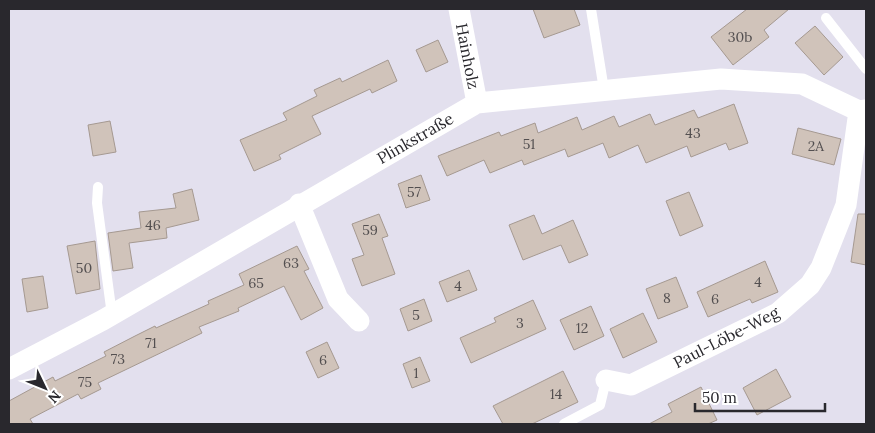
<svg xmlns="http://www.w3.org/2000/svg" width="875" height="433" font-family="Lora,serif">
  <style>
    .building { fill: #d0c3ba; stroke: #a59991 }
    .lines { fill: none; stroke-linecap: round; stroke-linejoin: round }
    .lane { stroke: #fff; stroke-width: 10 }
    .street { stroke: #fff; stroke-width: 21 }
    .labels { text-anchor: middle; stroke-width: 4.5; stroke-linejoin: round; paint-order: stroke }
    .number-label { font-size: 14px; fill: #534f50 }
    .street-label { font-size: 16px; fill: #29282d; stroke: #fff }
  </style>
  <rect width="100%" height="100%" fill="#e3e0ee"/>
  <!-- building -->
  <path class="building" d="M 533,9 L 574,9 L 580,25 L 544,38 Z
    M 747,9 L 789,9 L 764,30 L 769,37 L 733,65 L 711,37 Z
    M 815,26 L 843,57 L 824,75 L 795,43 Z
    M 438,40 L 448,62 L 426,72 L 416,50 Z
    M 388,60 L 397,81 L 372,93 L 370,89 L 312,116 L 321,134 L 279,155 L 281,159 L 254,171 L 240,140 L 287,120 L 283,113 L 317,96 L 314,90 L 340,78 L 342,82 Z
    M 734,104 L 748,143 L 729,150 L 726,143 L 691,157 L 687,146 L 646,163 L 638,145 L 609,158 L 603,143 L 568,157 L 565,149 L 524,165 L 522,160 L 490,173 L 484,160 L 447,176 L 438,156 L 499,132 L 501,136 L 535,123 L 538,133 L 577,117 L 582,130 L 614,116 L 619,127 L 650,114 L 655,125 L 694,110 L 698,118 Z
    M 110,121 L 116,152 L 93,156 L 88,125 Z
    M 798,128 L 841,139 L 834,165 L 792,154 Z
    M 421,175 L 430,200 L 406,208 L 398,184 Z
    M 192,189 L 199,220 L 166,228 L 167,238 L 129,243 L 133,268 L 113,271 L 108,233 L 141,228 L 139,212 L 176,208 L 173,194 Z
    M 689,192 L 703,226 L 680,236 L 666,201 Z
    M 379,214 L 388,236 L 382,238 L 395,274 L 362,286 L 352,259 L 364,255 L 352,224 Z
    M 858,214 L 866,214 L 866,265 L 851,262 Z
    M 534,215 L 542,234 L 573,220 L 588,255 L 569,263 L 561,245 L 523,260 L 509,225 Z
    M 95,241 L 100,289 L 76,294 L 67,246 Z
    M 297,246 L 309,269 L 304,271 L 323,308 L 301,320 L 284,286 L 238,308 L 239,311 L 199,327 L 202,333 L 98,383 L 101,389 L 81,399 L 78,394 L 30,419 L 33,424 L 9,424 L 9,401 L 53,377 L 55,381 L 106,356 L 104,352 L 135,336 L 155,326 L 156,328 L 209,304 L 208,301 L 244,285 L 239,274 Z
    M 765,261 L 778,292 L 752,303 L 750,299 L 708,317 L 697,292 Z
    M 469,270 L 477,290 L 447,302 L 439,282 Z
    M 43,276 L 48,308 L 27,312 L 22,279 Z
    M 676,277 L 688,307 L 658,319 L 646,289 Z
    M 424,299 L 432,321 L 408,331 L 400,309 Z
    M 533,300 L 546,329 L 471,363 L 460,338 L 496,322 L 494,318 Z
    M 591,306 L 604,336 L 574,350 L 560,320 Z
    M 643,313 L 657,342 L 623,358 L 610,329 Z
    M 327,342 L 339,368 L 318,378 L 306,352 Z
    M 420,357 L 430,381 L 412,388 L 403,364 Z
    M 776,369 L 791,397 L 757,415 L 743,388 Z
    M 563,371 L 578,402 L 532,424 L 503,424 L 493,406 Z
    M 701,387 L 717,420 L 708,424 L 649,424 L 672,412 L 668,404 Z"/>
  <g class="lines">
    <!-- lane -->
    <path class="lane" d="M 591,9 L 604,90
      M 826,18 L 866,69
      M 98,187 L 97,203 L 112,315
      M 564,424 L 600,405 L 606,380"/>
    <!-- street -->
    <path class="street" d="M 459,9 L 477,103
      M 299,204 L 338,299 L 359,321
      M 9,369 L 103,320 L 477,103 L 721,79 L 802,84 L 859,111 L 866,110
      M 606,380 L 631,385 L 778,313 L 810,285 L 821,268 L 846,205 L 859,111"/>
  </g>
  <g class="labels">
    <!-- number labels -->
    <g class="number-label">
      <text x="740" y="42">30b</text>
      <text x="693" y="138">43</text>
      <text x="529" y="149">51</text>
      <text x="816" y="151">2A</text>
      <text x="414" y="197">57</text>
      <text x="153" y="230">46</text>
      <text x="370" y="235">59</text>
      <text x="291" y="268">63</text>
      <text x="84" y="273">50</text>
      <text x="758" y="287">4</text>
      <text x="256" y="288">65</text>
      <text x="458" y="291">4</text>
      <text x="667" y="303">8</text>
      <text x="715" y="304">6</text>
      <text x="416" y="320">5</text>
      <text x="520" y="328">3</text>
      <text x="582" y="333">12</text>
      <text x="151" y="348">71</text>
      <text x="118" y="364">73</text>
      <text x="323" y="365">6</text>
      <text x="416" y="378">1</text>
      <text x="85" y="387">75</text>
      <text x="556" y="399">14</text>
    </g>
    <!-- street labels -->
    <g class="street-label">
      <text transform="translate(468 56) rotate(79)" y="6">Hainholz</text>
      <text transform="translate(415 138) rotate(-30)" y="6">Plinkstraße</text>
      <text transform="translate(726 337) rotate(-27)" y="6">Paul-Löbe-Weg</text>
    </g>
  </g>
  <!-- border -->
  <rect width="875" height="433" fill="none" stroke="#29282d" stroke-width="20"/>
  <!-- north arrow -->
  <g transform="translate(45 388) rotate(133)" stroke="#ffffff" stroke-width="4" paint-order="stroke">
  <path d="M0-4L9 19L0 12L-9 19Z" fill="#29282d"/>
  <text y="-8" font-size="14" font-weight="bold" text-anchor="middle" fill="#29282d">N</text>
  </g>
  <!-- scale -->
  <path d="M695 403v8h130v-8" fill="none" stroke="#29282d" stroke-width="2.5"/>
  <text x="702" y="403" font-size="15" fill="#29282d" stroke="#ffffff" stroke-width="4" paint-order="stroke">50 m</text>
</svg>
